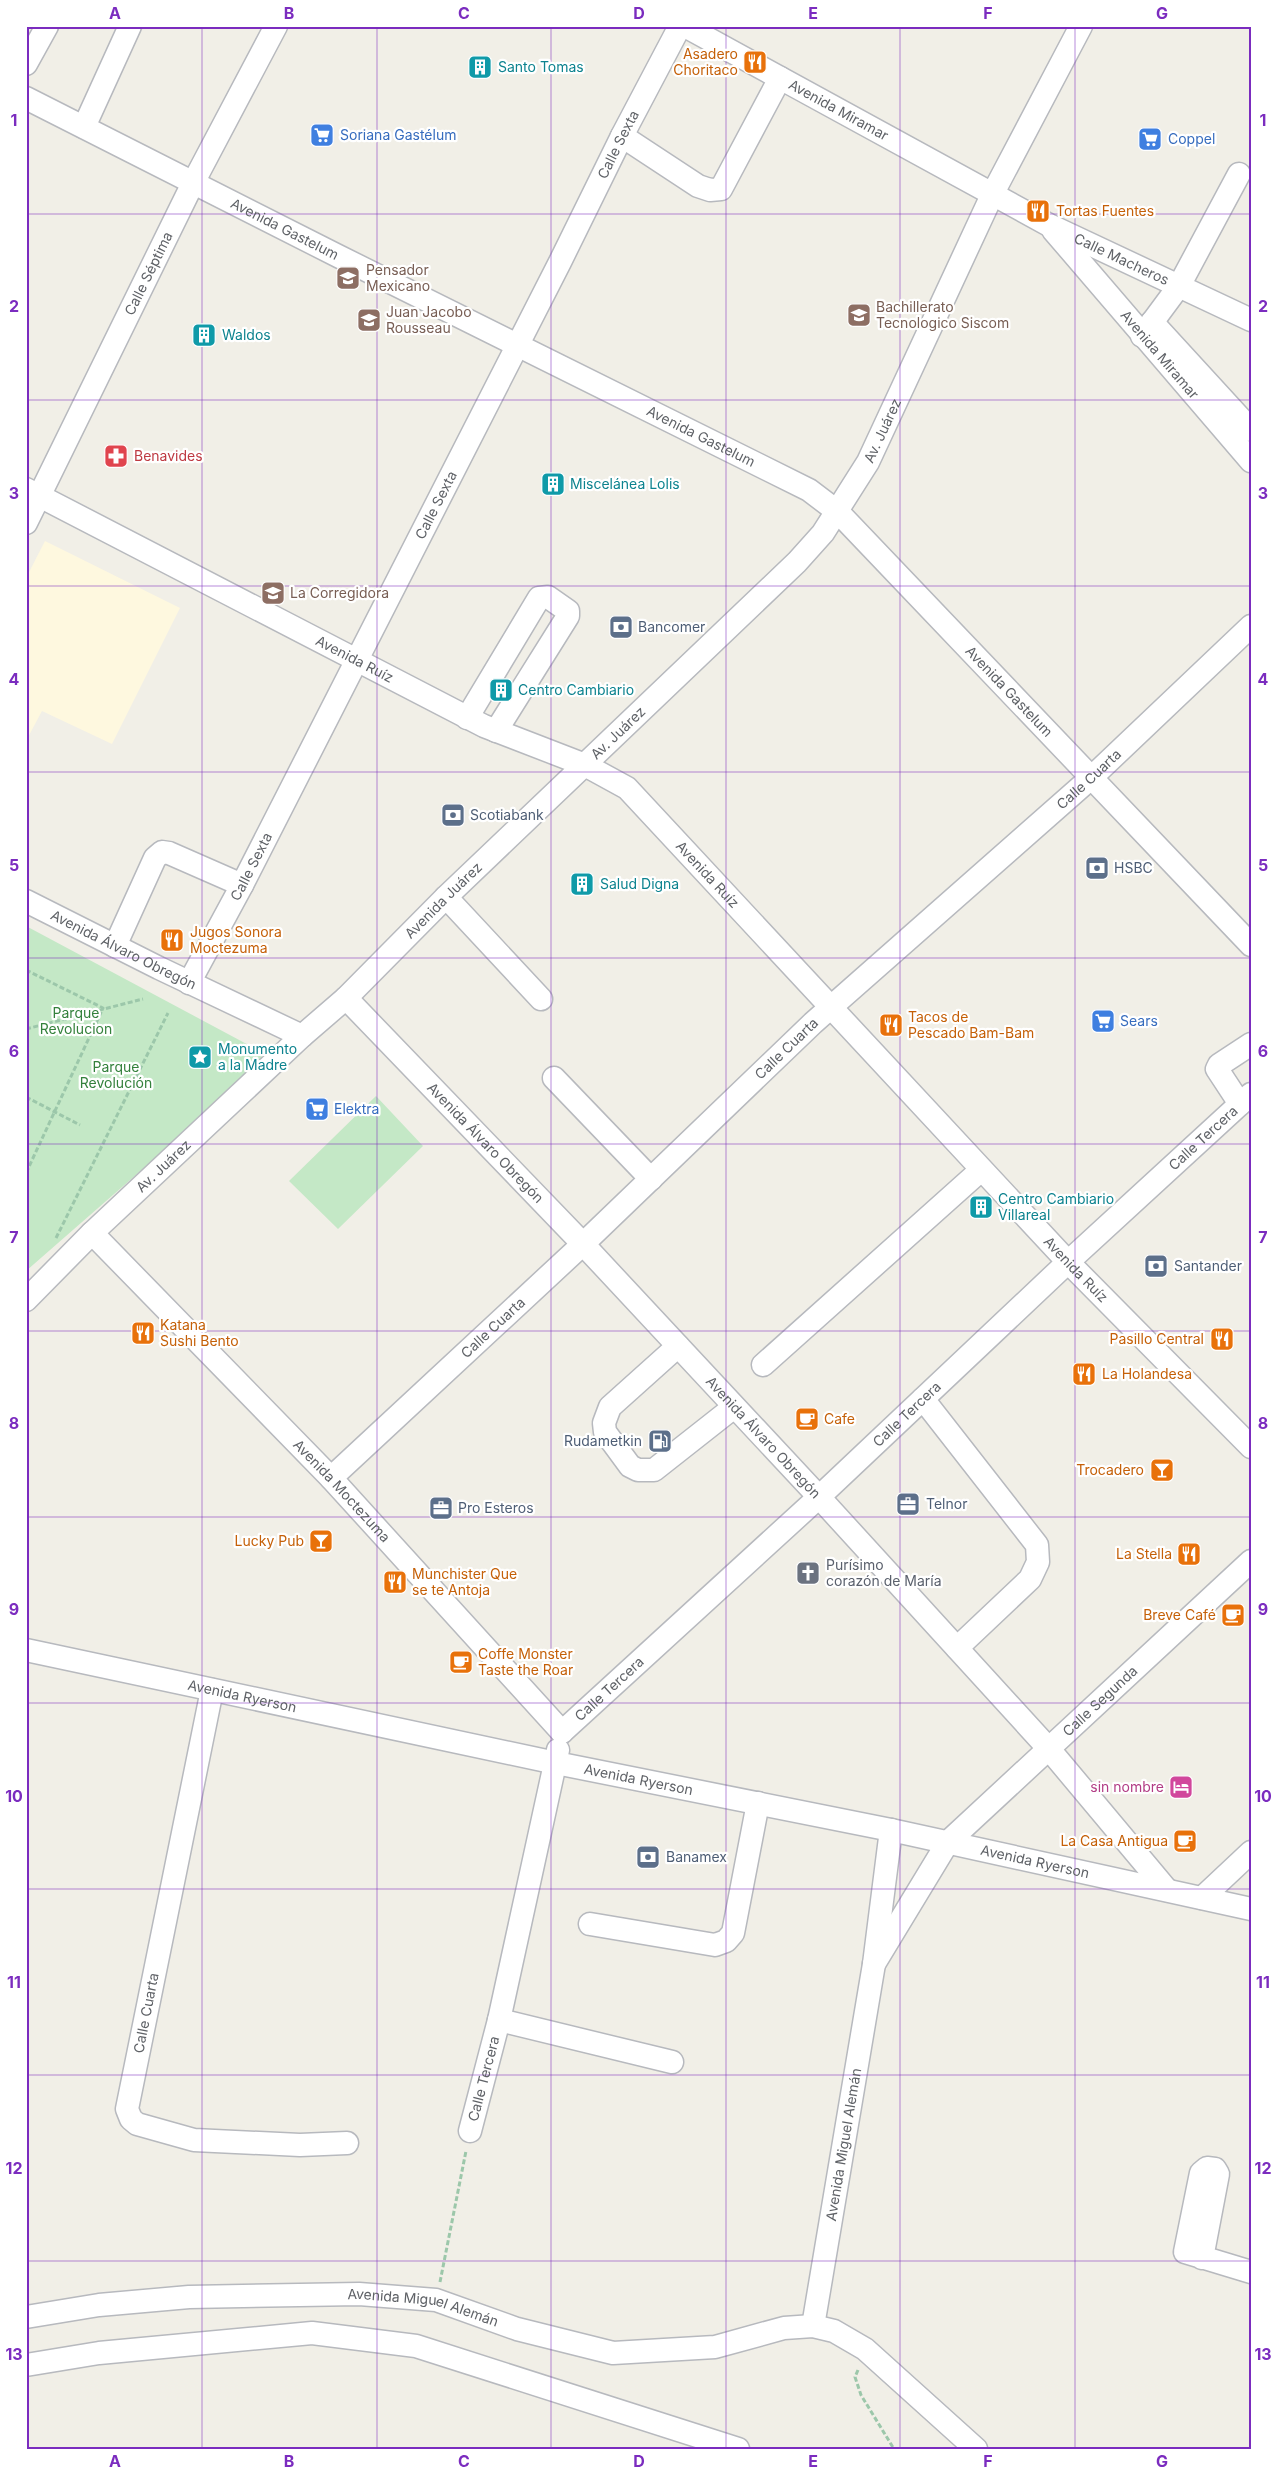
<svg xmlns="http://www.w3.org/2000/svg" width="1277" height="2475" font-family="Inter,sans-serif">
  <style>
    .commercial { fill: #fef8df }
    .green { fill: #c4e8c6 }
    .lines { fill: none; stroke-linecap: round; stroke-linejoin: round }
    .minor-casing { stroke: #b7b9be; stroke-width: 25 }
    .path { stroke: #9cc7aa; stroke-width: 3; stroke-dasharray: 5 2.5; stroke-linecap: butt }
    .minor { stroke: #fff; stroke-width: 22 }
    .grid { fill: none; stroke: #7b2cbf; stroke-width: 1; stroke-opacity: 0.55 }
    .labels { text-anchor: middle; stroke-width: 4.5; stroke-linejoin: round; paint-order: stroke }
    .food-label { font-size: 14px; fill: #c56008; stroke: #fff; text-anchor: start }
    .culture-label { font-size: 14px; fill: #0d838f; stroke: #fff; text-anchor: start }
    .street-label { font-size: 14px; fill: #5f6267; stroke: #fff }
    .shop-label { font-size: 14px; fill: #366cbe; stroke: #fff; text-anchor: start }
    .education-label { font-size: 14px; fill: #785e54; stroke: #fff; text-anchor: start }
    .health-label { font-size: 14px; fill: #be3a42; stroke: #fff; text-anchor: start }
    .service-label { font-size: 14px; fill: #4e5e75; stroke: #fff; text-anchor: start }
    .park-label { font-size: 14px; fill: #34813c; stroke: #fff }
    .worship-label { font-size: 14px; fill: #5b616d; stroke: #fff; text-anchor: start }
    .hotel-label { font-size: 14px; fill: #b23c85; stroke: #fff; text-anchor: end }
    .neatline { fill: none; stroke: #7b2cbf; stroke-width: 2 }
    .grid-label { font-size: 16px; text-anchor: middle; font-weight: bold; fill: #7b2cbf }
  </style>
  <rect width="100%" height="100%" fill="#f1efe7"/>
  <!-- commercial -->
  <path class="commercial" d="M 45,541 L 180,608 L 112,744 L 42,711 L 26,741 L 26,578 Z"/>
  <!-- green -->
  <path class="green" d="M 26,926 L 271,1057 L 26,1271 Z
    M 376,1096 L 423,1146 L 338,1229 L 289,1181 Z"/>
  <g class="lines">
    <!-- minor casing -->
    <g class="minor-casing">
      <g id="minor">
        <path id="s1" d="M 685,26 L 1049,225 L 1251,320"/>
        <path d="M 26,64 L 47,26"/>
        <path id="s2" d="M 26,98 L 338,256 L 809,490 L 838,512 L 1251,945"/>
        <path d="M 84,127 L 130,26"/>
        <path d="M 622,136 L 698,186 L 710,190 L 721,189 L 780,78"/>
        <path id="s3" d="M 1053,230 L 1251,461"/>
        <path d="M 1152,322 L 1251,430"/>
        <path d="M 1142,336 L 1179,286 L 1239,174"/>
        <path id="s4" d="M 26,489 L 484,726 L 585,765 L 627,788 L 1068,1262 L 1251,1447"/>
        <path id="s5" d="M 26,523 L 193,183 L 276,26"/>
        <path d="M 467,718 L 539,598 L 548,597 L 568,611 L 568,616 L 496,731"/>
        <path d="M 446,897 L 541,999"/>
        <path id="s6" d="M 26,901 L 159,968 L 302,1036"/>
        <path d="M 115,946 L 155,858 L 162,852 L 169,853 L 242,885"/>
        <path id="s7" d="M 189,983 L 242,885 L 560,262 L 622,136 L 680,26"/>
        <path id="s8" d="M 346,998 L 583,1244 L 819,1497 L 1049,1749 L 1167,1890"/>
        <path d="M 554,1078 L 651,1179"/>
        <path d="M 1240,1104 L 1217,1069 L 1219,1065 L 1251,1044"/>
        <path id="s9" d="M 92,1233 L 331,1478 L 562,1732"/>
        <path id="s10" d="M 26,1300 L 92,1233 L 302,1036 L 346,998 L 446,897 L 797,562 L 823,533 L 868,462 L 993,193 L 1081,26"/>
        <path d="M 678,1346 L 610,1407 L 604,1423 L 605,1432 L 630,1466 L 638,1470 L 654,1470 L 734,1407"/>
        <path d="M 763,1365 L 981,1170"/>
        <path d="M 923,1399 L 1037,1545 L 1038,1562 L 1030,1579 L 957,1648"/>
        <path id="s11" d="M 331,1478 L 583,1244 L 813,1023 L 1092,777 L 1251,626"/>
        <path id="s12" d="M 26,1650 L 556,1763 L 891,1830 L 1251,1909"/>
        <path d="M 212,1690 L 127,2109 L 131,2119 L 137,2124 L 194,2140 L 300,2145 L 347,2143"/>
        <path id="s13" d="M 562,1732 L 819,1497 L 1068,1262 L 1251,1094"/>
        <path d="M 1202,1898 L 1251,1852"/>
        <path d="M 590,1924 L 715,1945 L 726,1941 L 733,1933 L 758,1803"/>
        <path id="s14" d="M 874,1964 L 948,1842 L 1251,1561"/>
        <path d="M 499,2020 L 672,2062"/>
        <path id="s15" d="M 470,2131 L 499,2020 L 558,1750"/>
        <path d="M 1202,2258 L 1218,2174 L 1215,2169 L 1207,2168 L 1201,2173 L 1185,2252 L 1251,2272"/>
        <path id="s16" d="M 26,2317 L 99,2305 L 189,2297 L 359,2294 L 436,2300 L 517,2329 L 613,2353 L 715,2347 L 784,2328 L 813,2326 L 834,2331 L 865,2349 L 976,2449"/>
        <path id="s17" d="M 813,2326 L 874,1964 L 891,1830"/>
        <path d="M 26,2365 L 99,2353 L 312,2333 L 416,2346 L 738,2449"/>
      </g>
    </g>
    <!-- path -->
    <path class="path" d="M 26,970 L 103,1008 L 26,1173
      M 26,1029 L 143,999
      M 26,1097 L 80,1125
      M 56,1238 L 168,1013
      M 440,2282 L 466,2151
      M 858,2370 L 855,2377 L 861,2395 L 894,2449"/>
    <!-- minor -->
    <use href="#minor" class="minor"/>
  </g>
  <!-- grid -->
  <path class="grid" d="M 202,26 L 202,2449M 377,26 L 377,2449M 551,26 L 551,2449M 726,26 L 726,2449M 900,26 L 900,2449M 1075,26 L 1075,2449M 26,214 L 1251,214M 26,400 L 1251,400M 26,586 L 1251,586M 26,772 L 1251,772M 26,958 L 1251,958M 26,1144 L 1251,1144M 26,1331 L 1251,1331M 26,1517 L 1251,1517M 26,1703 L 1251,1703M 26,1889 L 1251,1889M 26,2075 L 1251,2075M 26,2261 L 1251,2261"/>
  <!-- icons -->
  <defs>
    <g id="restaurant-square" transform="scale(1.25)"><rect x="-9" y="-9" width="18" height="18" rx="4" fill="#e8710a" stroke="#fff"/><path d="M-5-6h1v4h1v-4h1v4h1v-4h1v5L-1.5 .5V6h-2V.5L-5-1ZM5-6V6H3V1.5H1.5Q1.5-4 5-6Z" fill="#fff"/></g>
    <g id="building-square" transform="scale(1.25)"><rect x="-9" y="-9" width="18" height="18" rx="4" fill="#0f9aa8" stroke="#fff"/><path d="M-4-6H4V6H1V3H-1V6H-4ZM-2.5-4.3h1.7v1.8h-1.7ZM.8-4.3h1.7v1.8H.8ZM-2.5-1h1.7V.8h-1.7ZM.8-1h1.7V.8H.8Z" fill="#fff"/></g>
    <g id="supermarket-square" transform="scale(1.25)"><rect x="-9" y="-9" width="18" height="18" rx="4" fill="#3f7fe0" stroke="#fff"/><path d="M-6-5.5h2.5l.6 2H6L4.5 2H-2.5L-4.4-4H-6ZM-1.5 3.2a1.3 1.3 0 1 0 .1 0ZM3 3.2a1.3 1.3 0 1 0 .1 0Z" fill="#fff"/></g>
    <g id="school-square" transform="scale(1.25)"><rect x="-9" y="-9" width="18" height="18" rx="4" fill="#8d6e63" stroke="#fff"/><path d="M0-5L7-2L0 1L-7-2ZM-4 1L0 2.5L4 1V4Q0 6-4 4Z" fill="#fff"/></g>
    <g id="university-square" transform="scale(1.25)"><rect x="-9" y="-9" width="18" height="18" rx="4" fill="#8d6e63" stroke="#fff"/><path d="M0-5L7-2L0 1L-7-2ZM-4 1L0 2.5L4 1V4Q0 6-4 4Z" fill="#fff"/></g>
    <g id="pharmacy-square" transform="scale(1.25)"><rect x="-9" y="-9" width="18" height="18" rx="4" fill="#e0444e" stroke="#fff"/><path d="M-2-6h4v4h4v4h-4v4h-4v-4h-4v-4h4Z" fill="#fff"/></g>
    <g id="bank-square" transform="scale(1.25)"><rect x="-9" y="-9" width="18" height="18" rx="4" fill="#5c6f8a" stroke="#fff"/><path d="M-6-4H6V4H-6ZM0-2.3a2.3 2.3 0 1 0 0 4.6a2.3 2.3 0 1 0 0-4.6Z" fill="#fff"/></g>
    <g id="sight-square" transform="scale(1.25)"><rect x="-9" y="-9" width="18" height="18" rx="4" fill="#0f9aa8" stroke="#fff"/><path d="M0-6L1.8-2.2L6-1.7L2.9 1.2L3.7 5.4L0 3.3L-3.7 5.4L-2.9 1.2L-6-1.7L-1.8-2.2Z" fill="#fff"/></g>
    <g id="cafe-square" transform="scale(1.25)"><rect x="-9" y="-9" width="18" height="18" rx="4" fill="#e8710a" stroke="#fff"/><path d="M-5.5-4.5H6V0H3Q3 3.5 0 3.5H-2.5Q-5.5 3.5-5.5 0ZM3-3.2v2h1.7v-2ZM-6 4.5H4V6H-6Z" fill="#fff"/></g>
    <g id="fuel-square" transform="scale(1.25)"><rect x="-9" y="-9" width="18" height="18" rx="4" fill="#5c6f8a" stroke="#fff"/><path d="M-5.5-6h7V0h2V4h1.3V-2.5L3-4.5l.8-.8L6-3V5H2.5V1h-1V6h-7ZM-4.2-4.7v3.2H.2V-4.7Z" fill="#fff"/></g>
    <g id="bar-square" transform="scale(1.25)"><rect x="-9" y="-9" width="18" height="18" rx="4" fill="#e8710a" stroke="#fff"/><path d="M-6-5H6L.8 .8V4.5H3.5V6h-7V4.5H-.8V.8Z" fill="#fff"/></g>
    <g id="office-square" transform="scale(1.25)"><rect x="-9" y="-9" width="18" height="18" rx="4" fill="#5c6f8a" stroke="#fff"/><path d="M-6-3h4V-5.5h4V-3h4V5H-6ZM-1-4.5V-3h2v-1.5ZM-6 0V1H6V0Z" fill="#fff"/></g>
    <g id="church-square" transform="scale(1.25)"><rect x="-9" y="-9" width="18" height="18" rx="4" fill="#6b7280" stroke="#fff"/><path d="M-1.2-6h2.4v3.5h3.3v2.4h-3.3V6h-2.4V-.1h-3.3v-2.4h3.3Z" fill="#fff"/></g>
    <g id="hotel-square" transform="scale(1.25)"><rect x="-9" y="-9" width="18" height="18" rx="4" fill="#d1479c" stroke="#fff"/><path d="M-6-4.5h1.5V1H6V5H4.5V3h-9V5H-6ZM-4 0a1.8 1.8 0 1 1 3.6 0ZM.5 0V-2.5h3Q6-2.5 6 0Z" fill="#fff"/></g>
  </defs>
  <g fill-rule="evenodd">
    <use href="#restaurant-square" x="755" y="62"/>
    <use href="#building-square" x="480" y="67"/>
    <use href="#supermarket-square" x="322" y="135"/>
    <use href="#supermarket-square" x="1150" y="139"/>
    <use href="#restaurant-square" x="1038" y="211"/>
    <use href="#school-square" x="348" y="278"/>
    <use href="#university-square" x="859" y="315"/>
    <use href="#school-square" x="369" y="320"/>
    <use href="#building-square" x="204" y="335"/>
    <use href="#pharmacy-square" x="116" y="456"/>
    <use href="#building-square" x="553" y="484"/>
    <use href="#school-square" x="273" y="593"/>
    <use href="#bank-square" x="621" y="627"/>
    <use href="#building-square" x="501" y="690"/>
    <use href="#bank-square" x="453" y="815"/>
    <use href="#bank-square" x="1097" y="868"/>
    <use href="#building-square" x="582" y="884"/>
    <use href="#restaurant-square" x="172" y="940"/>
    <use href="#supermarket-square" x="1103" y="1021"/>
    <use href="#restaurant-square" x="891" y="1025"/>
    <use href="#sight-square" x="200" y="1057"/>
    <use href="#supermarket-square" x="317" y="1109"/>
    <use href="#building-square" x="981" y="1207"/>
    <use href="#bank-square" x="1156" y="1266"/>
    <use href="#restaurant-square" x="143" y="1333"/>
    <use href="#restaurant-square" x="1222" y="1339"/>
    <use href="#restaurant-square" x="1084" y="1374"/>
    <use href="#cafe-square" x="807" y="1419"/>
    <use href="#fuel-square" x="660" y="1441"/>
    <use href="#bar-square" x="1162" y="1470"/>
    <use href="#office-square" x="908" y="1504"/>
    <use href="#office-square" x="441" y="1508"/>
    <use href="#bar-square" x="321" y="1541"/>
    <use href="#restaurant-square" x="1189" y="1554"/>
    <use href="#church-square" x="808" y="1573"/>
    <use href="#restaurant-square" x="395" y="1582"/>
    <use href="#cafe-square" x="1233" y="1615"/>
    <use href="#cafe-square" x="461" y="1662"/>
    <use href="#hotel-square" x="1181" y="1787"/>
    <use href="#cafe-square" x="1185" y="1841"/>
    <use href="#bank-square" x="648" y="1857"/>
  </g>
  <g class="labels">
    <!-- food labels -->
    <g class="food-label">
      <text x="738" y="59" text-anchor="end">Asadero<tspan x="738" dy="16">Choritaco</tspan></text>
      <text x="1056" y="216">Tortas Fuentes</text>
      <text x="190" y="937">Jugos Sonora<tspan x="190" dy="16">Moctezuma</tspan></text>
      <text x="908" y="1022">Tacos de<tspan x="908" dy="16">Pescado Bam-Bam</tspan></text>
      <text x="160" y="1330">Katana<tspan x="160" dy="16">Sushi Bento</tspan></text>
      <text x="1204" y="1344" text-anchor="end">Pasillo Central</text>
      <text x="1102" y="1379">La Holandesa</text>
      <text x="824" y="1424">Cafe</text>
      <text x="1144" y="1475" text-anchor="end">Trocadero</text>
      <text x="304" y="1546" text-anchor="end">Lucky Pub</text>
      <text x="1172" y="1559" text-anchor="end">La Stella</text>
      <text x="412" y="1579">Munchister Que<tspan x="412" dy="16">se te Antoja</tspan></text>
      <text x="1216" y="1620" text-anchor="end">Breve Café</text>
      <text x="478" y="1659">Coffe Monster<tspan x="478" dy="16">Taste the Roar</tspan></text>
      <text x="1168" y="1846" text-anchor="end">La Casa Antigua</text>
    </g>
    <!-- culture labels -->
    <g class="culture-label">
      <text x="498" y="72">Santo Tomas</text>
      <text x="222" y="340">Waldos</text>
      <text x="570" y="489">Miscelánea Lolis</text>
      <text x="518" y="695">Centro Cambiario</text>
      <text x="600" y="889">Salud Digna</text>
      <text x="218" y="1054">Monumento<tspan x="218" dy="16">a la Madre</tspan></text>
      <text x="998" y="1204">Centro Cambiario<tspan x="998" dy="16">Villareal</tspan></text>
    </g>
    <!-- street labels -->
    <g class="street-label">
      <text dy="5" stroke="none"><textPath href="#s1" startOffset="175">Avenida Miramar</textPath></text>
      <text dy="5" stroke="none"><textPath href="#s7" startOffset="942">Calle Sexta</textPath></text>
      <text dy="5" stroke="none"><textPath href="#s2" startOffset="290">Avenida Gastelum</textPath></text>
      <text dy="5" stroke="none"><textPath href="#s1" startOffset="495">Calle Macheros</textPath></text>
      <text dy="5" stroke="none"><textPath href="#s5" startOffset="278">Calle Séptima</textPath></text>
      <text dy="5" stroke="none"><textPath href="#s3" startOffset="164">Avenida Miramar</textPath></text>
      <text dy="5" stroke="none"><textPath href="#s10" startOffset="1225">Av. Juárez</textPath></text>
      <text dy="5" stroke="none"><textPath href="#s2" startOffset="755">Avenida Gastelum</textPath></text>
      <text dy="5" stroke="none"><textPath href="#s7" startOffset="538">Calle Sexta</textPath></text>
      <text dy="5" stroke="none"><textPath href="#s4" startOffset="370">Avenida Ruíz</textPath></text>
      <text dy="5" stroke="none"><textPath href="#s2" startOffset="1160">Avenida Gastelum</textPath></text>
      <text dy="5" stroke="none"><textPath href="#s10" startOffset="820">Av. Juárez</textPath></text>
      <text dy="5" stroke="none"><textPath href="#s11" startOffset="1031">Calle Cuarta</textPath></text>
      <text dy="5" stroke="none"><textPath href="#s7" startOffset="132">Calle Sexta</textPath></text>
      <text dy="5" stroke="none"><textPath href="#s4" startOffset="790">Avenida Ruíz</textPath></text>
      <text dy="5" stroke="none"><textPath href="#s10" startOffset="578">Avenida Juárez</textPath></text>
      <text dy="5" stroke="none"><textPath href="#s6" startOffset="109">Avenida Álvaro Obregón</textPath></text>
      <text dy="5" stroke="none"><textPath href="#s11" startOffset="626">Calle Cuarta</textPath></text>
      <text dy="5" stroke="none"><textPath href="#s13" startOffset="874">Calle Tercera</textPath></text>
      <text dy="5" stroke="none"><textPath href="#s8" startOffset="201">Avenida Álvaro Obregón</textPath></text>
      <text dy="5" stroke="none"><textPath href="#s10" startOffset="192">Av. Juárez</textPath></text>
      <text dy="5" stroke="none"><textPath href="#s4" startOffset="1330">Avenida Ruíz</textPath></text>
      <text dy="5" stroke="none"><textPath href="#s11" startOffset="221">Calle Cuarta</textPath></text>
      <text dy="5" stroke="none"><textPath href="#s13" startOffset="469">Calle Tercera</textPath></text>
      <text dy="5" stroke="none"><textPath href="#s8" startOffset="606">Avenida Álvaro Obregón</textPath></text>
      <text dy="5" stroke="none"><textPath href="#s9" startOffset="359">Avenida Moctezuma</textPath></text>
      <text dy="5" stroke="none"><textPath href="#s13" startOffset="64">Calle Tercera</textPath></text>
      <text dy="5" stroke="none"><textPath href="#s12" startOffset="221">Avenida Ryerson</textPath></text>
      <text dy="5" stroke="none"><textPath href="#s14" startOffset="350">Calle Segunda</textPath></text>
      <text dy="5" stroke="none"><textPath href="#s12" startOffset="626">Avenida Ryerson</textPath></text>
      <text dy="5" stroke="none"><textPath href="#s12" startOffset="1031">Avenida Ryerson</textPath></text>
      <text transform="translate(146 2013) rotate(-79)" y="5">Calle Cuarta</text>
      <text dy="5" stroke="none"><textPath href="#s15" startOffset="54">Calle Tercera</textPath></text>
      <text dy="5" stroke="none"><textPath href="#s17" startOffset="184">Avenida Miguel Alemán</textPath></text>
      <text dy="5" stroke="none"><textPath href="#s16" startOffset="400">Avenida Miguel Alemán</textPath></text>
    </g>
    <!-- shop labels -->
    <g class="shop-label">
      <text x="340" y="140">Soriana Gastélum</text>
      <text x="1168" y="144">Coppel</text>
      <text x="1120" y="1026">Sears</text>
      <text x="334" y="1114">Elektra</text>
    </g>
    <!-- education labels -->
    <g class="education-label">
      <text x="366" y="275">Pensador<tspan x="366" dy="16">Mexicano</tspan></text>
      <text x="876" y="312">Bachillerato<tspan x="876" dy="16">Tecnologico Siscom</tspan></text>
      <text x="386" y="317">Juan Jacobo<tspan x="386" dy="16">Rousseau</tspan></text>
      <text x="290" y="598">La Corregidora</text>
    </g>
    <!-- health labels -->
    <g class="health-label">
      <text x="134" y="461">Benavides</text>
    </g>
    <!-- service labels -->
    <g class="service-label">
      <text x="638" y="632">Bancomer</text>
      <text x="470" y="820">Scotiabank</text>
      <text x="1114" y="873">HSBC</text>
      <text x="1174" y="1271">Santander</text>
      <text x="642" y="1446" text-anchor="end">Rudametkin</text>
      <text x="926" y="1509">Telnor</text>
      <text x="458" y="1513">Pro Esteros</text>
      <text x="666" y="1862">Banamex</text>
    </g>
    <!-- park labels -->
    <g class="park-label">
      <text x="76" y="1018">Parque<tspan x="76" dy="16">Revolucion</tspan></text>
      <text x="116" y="1072">Parque<tspan x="116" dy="16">Revolución</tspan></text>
    </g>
    <!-- worship labels -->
    <g class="worship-label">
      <text x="826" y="1570">Purísimo<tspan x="826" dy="16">corazón de María</tspan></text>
    </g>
    <!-- hotel labels -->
    <g class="hotel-label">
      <text x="1164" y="1792">sin nombre</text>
    </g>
  </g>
  <!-- border -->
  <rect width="1277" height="2475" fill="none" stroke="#ffffff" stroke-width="55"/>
  <rect x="28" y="28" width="1222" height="2420" class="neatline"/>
  <g class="grid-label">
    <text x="115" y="19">A</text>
    <text x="289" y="19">B</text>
    <text x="464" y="19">C</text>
    <text x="639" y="19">D</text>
    <text x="813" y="19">E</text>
    <text x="988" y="19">F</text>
    <text x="1162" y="19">G</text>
    <text x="14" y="126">1</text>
    <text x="1263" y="126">1</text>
    <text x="14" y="312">2</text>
    <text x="1263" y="312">2</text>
    <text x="14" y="499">3</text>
    <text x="1263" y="499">3</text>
    <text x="14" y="685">4</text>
    <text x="1263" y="685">4</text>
    <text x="14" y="871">5</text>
    <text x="1263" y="871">5</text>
    <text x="14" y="1057">6</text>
    <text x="1263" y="1057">6</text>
    <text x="14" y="1243">7</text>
    <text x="1263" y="1243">7</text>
    <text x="14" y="1429">8</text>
    <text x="1263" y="1429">8</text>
    <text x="14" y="1615">9</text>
    <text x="1263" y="1615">9</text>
    <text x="14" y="1802">10</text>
    <text x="1263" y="1802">10</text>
    <text x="14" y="1988">11</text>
    <text x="1263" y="1988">11</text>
    <text x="14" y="2174">12</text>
    <text x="1263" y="2174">12</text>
    <text x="14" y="2360">13</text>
    <text x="1263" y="2360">13</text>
    <text x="115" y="2467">A</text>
    <text x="289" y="2467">B</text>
    <text x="464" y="2467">C</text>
    <text x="639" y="2467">D</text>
    <text x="813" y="2467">E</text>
    <text x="988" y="2467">F</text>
    <text x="1162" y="2467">G</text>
  </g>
</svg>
